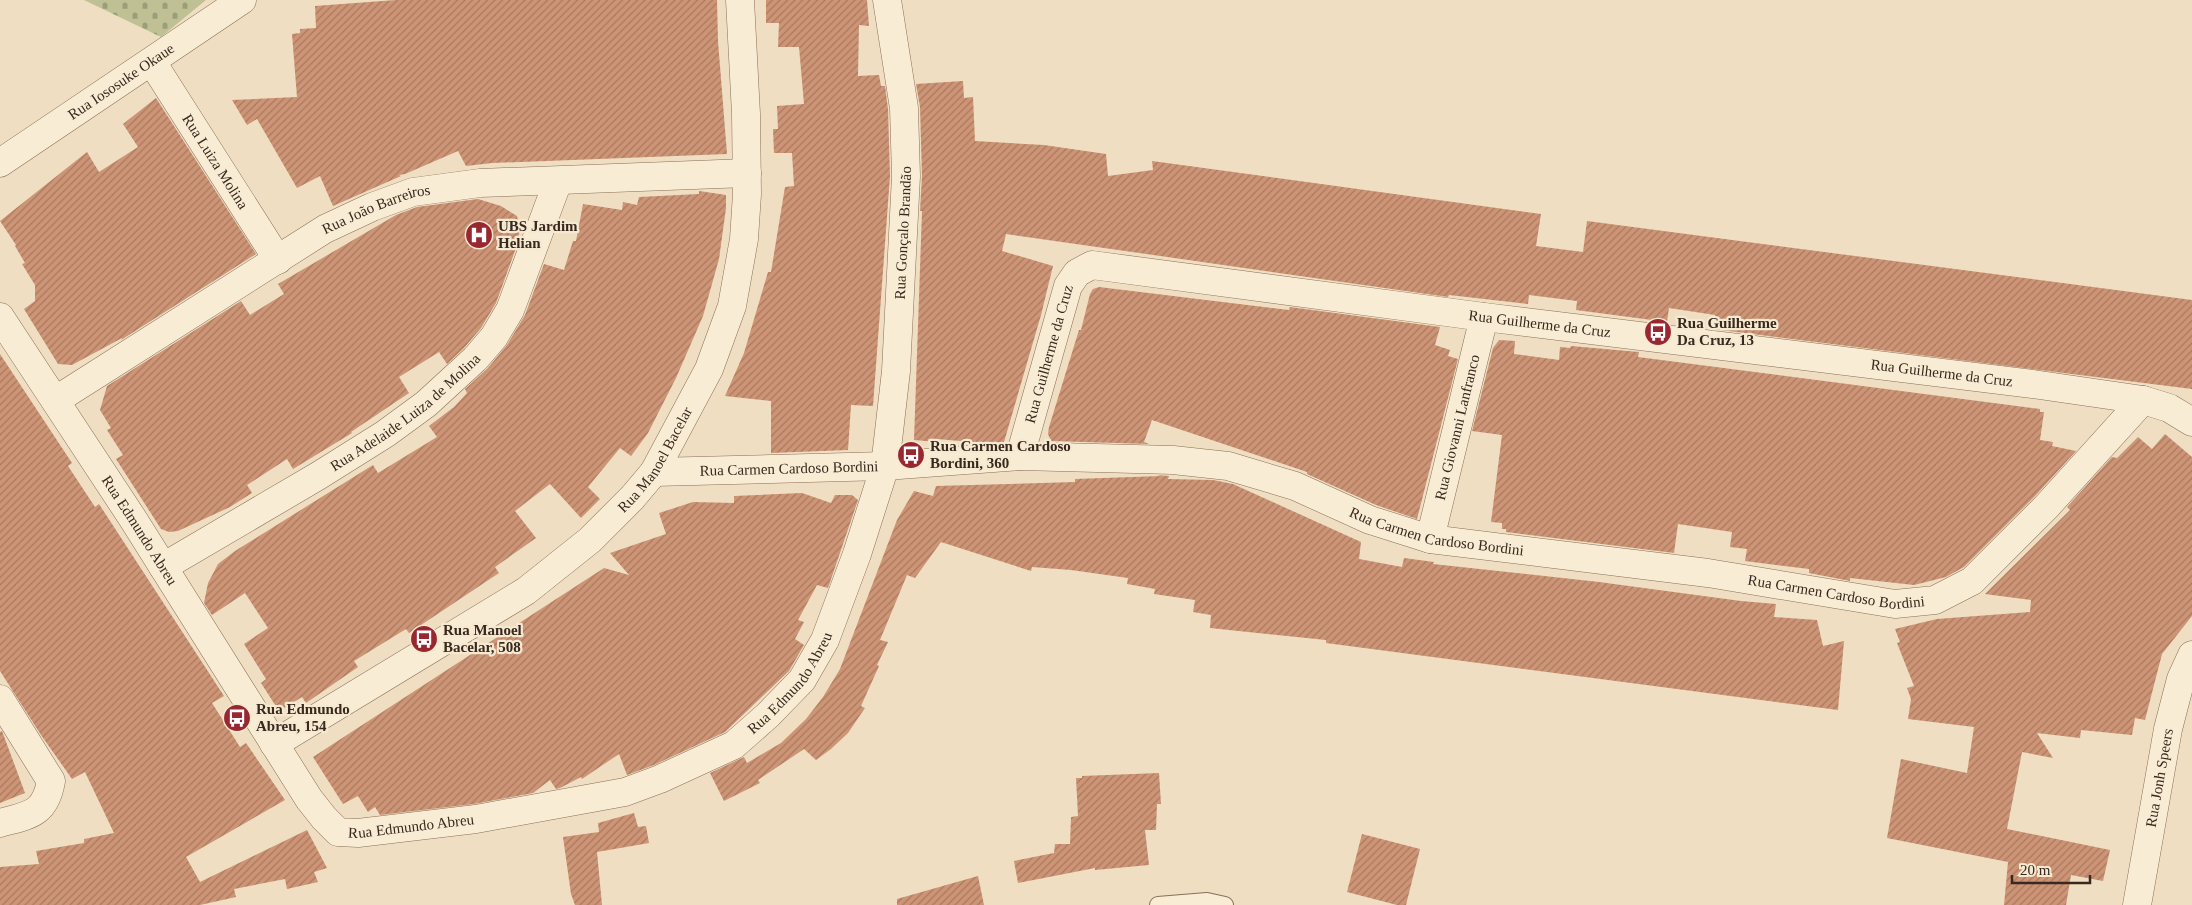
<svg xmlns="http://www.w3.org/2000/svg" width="2192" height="905" font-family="Georgia,serif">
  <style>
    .cemetery { fill: url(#cemetery-stones) }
    .building { fill: url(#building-hatch) }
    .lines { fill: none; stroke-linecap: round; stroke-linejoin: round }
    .service-casing { stroke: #896f58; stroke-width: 18 }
    .minor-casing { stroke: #896f58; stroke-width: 29 }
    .service { stroke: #f9ecd5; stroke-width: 16 }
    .minor { stroke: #f9ecd5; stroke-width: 28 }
    .labels { text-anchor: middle; stroke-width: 4.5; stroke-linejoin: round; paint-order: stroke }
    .street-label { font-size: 15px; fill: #38281d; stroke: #f6e9d1 }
    .poi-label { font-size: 15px; font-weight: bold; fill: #38281d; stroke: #f6e9d1; text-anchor: start }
  </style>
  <defs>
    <pattern id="cemetery-stones" width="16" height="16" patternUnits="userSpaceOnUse" patternTransform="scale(1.25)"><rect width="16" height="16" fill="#bfc195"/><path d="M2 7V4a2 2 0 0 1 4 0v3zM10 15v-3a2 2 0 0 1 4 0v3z" fill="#9c9d79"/></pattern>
    <pattern id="building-hatch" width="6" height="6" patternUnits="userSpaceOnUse" patternTransform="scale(1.25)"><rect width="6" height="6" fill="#ce9476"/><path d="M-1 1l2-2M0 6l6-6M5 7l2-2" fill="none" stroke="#a87960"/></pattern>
  </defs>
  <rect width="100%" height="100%" fill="#efdec1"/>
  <!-- cemetery -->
  <path class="cemetery" d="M 84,0 L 206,0 L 161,37 Z"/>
  <!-- building -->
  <path class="building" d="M 396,0 L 717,0 L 718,41 L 727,154 L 492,163 L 466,166 L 458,151 L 405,174 L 399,175 L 401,176 L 333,206 L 320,176 L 297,188 L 257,119 L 247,125 L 232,100 L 297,97 L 292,34 L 300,33 L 300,29 L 316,28 L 315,6 Z
    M 766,0 L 867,0 L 869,26 L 859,25 L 858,76 L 879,75 L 881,86 L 885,86 L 888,109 L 890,176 L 873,406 L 851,405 L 848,450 L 771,453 L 771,401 L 725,396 L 744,353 L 768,272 L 771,272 L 785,187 L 794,186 L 792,153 L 774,153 L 773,129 L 778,129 L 777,106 L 804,104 L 799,47 L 778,47 L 779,23 L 766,23 Z
    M 963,81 L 964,98 L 973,97 L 975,141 L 1044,145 L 1106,154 L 1108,176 L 1153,170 L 1152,161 L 1541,214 L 1536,246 L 1583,252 L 1587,221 L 2192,300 L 2192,389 L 1713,329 L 1715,315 L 1669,308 L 1667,322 L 1576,310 L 1577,301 L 1529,295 L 1528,304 L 1449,295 L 1448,297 L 1006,234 L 1002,251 L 1053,266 L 1041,315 L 1004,442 L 984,443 L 937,439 L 937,442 L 914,440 L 922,211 L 920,211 L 922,176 L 920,107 L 916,84 Z
    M 156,98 L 256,254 L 121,340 L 122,338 L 72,365 L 58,364 L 24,309 L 35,301 L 35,285 L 22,264 L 25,263 L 15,246 L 16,245 L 0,221 L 87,152 L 99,172 L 138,147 L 123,124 Z
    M 699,191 L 726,195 L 726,208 L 719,259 L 703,316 L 676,378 L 648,433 L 631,456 L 620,448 L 588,487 L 600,499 L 581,518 L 550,484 L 515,511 L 536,538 L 495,567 L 499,573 L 409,633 L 406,629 L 354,661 L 358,667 L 306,703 L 302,697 L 279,711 L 261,683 L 266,679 L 244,644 L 268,628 L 245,593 L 212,615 L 204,603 L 208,583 L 218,564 L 235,551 L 373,465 L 378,473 L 437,437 L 429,426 L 454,407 L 467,393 L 465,389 L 487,369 L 507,345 L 525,315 L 544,264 L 564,270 L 573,241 L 576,241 L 583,204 L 622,210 L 623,202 L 637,205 L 639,197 L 699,194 Z
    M 478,199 L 501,206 L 517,216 L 520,230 L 516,248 L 496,303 L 481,328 L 464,348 L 447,364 L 439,352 L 399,377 L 409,393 L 351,432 L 352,433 L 293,469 L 287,459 L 247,485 L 252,493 L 230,507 L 178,531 L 169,532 L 161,529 L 116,459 L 123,455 L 107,430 L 111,428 L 100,410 L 107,386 L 241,301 L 250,315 L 284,294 L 278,284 L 396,215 L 417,207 Z
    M 1099,287 L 1289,310 L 1290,307 L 1440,327 L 1435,345 L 1450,350 L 1448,356 L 1458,359 L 1417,519 L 1376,505 L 1307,474 L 1307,472 L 1152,420 L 1144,442 L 1149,444 L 1051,441 L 1048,434 L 1049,427 L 1079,330 L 1081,330 L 1090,294 L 1093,289 Z
    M 1499,340 L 1515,341 L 1514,354 L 1559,360 L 1560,347 L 1570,348 L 1571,346 L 1639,352 L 1638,357 L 2040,409 L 2040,412 L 2044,412 L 2040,440 L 2053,442 L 2052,446 L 2076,451 L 2036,495 L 1964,567 L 1946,577 L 1914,585 L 1850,578 L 1850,581 L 1809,573 L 1809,569 L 1745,561 L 1747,549 L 1730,547 L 1732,532 L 1678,524 L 1674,553 L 1506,532 L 1506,529 L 1502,529 L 1502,523 L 1491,522 L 1502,435 L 1472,431 L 1493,348 Z
    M 0,354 L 72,463 L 68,466 L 95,507 L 99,504 L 224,696 L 212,703 L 240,747 L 246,743 L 285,800 L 186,857 L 200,882 L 307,830 L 327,868 L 314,872 L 318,882 L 287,889 L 285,879 L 234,889 L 236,897 L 200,905 L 0,905 L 0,867 L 39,864 L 36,851 L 84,843 L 84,839 L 114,833 L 85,772 L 72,779 L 41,735 L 0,671 Z
    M 2165,434 L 2192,457 L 2192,616 L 2162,654 L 2145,720 L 2135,718 L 2132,735 L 2081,730 L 2080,738 L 2037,733 L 2053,758 L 2022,752 L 2007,829 L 2110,850 L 2103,881 L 2071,875 L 2066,905 L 2004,905 L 2008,862 L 1887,838 L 1901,759 L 1967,773 L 1974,727 L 1908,719 L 1911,699 L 1907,688 L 1914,686 L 1897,643 L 1900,642 L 1895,629 L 1937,619 L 2030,612 L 2031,600 L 1985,594 L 2070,510 L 2067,507 L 2112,457 L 2117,458 L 2138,437 L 2152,449 Z
    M 1157,475 L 1169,476 L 1168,479 L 1213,480 L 1233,484 L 1361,542 L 1359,559 L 1402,567 L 1404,558 L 1434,562 L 1433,564 L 1599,582 L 1741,601 L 1776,604 L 1774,617 L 1817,620 L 1823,646 L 1844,641 L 1838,710 L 1326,643 L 1326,640 L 1210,628 L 1211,615 L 1193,612 L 1195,600 L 1154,594 L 1155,589 L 1127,584 L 1128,578 L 1071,570 L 1032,567 L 1031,571 L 941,542 L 915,578 L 907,575 L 880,640 L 888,642 L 877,665 L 879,666 L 861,706 L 865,708 L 848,733 L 831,749 L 816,760 L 804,749 L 758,780 L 760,783 L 724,801 L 710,773 L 744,757 L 747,763 L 781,743 L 806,719 L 823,697 L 840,669 L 897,520 L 914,491 L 933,496 L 936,486 L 1075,482 L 1075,479 L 1161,476 Z
    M 802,493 L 831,503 L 835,495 L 852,495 L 858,500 L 828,588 L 817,585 L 798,620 L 804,622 L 795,639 L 804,645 L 789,671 L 725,732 L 654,765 L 627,775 L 619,754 L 582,779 L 581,777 L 560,788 L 556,789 L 550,780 L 533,793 L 474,804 L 380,815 L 375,807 L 368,812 L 358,796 L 343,804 L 313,757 L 604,568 L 629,575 L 610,553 L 666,534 L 659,513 L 693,502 L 734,503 L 734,496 Z
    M 2,731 L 25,793 L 0,803 L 0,732 Z
    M 1159,773 L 1161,804 L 1157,804 L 1156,830 L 1145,830 L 1149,865 L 1095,870 L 1095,868 L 1018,883 L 1014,861 L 1054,853 L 1055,844 L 1070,844 L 1071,817 L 1078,816 L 1076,778 L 1082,778 L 1082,776 Z
    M 634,813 L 638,827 L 646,826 L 649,843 L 597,852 L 602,905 L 575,905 L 571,894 L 563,837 L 599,832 L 598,823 Z
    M 1362,834 L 1420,849 L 1406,905 L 1397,905 L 1347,892 Z
    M 978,876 L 984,905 L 897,905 L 897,899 Z"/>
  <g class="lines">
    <!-- service casing -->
    <g class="service-casing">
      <path id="service" d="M 1158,905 L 1207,901 L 1225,905"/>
    </g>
    <!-- minor casing -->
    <g class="minor-casing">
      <g id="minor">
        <path id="s1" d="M 152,62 L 278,260"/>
        <path id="s2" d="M 0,163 L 242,0"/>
        <path id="s3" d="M 0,317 L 133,519 L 309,799 L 324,818 L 338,832 L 358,833 L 476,819 L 625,792 L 660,779 L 734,745 L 768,715 L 802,680 L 825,640 L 857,554 L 885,466 L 896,371 L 906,176 L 904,108 L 887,0"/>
        <path id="s4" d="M 56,400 L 325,229 L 372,207 L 413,192 L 480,183 L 747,173"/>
        <path id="s5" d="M 1020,456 L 1068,286 L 1077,273 L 1092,265 L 1484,317 L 2033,384 L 2143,400 L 2169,408 L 2192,422"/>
        <path id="s6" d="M 654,472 L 885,466 L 1020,456 L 1173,460 L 1228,466 L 1295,486 L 1370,520 L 1430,539 L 1708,573 L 1895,604 L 1935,600 L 1972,581 L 2047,506 L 2143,400"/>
        <path id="s7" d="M 1430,539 L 1484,317"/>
        <path id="s8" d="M 163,567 L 318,476 L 385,434 L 426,404 L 475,359 L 494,337 L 510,310 L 558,181"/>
        <path d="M 0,699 L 51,781 C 45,815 29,815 0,823"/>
        <path id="s9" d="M 274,744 L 526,591 L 590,540 L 632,498 L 654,472 L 709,369 L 732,306 L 744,239 L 747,194 L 746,114 L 740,0"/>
        <path id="s10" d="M 2137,905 L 2168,729 L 2181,679 L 2192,655"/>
      </g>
    </g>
    <!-- service -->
    <use href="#service" class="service"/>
    <!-- minor -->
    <use href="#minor" class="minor"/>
  </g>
  <!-- icons -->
  <defs>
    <g id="hospital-disc" transform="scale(1.4375)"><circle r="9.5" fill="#992730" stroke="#f6e9d1"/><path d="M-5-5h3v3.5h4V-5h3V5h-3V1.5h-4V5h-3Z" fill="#fff"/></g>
    <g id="bus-disc" transform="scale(1.4375)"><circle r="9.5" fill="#992730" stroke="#f6e9d1"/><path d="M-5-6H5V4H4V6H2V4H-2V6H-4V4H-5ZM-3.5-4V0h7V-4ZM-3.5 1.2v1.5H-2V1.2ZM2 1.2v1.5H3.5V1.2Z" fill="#fff"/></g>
  </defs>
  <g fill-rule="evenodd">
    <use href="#hospital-disc" x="479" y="235"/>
    <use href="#bus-disc" x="1658" y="332"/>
    <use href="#bus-disc" x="911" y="455"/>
    <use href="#bus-disc" x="424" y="639"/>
    <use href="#bus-disc" x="237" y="718"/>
  </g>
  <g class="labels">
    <!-- street labels -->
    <g class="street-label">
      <text dy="5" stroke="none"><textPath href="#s2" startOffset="146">Rua Iososuke Okaue</textPath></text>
      <text dy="5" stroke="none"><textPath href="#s1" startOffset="118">Rua Luiza Molina</textPath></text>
      <text dy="5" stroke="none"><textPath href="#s4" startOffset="374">Rua João Barreiros</textPath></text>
      <text dy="5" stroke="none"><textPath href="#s3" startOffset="1584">Rua Gonçalo Brandão</textPath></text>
      <text dy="5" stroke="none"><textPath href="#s5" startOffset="661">Rua Guilherme da Cruz</textPath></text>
      <text dy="5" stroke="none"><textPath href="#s5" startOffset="106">Rua Guilherme da Cruz</textPath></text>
      <text dy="5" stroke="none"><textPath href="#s5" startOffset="1066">Rua Guilherme da Cruz</textPath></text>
      <text dy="5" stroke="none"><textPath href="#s8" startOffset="288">Rua Adelaide Luiza de Molina</textPath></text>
      <text dy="5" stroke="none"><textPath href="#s7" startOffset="115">Rua Giovanni Lanfranco</textPath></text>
      <text dy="5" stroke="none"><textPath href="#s9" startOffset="481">Rua Manoel Bacelar</textPath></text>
      <text dy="5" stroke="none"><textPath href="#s6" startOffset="135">Rua Carmen Cardoso Bordini</textPath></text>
      <text dy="5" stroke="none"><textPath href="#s6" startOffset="795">Rua Carmen Cardoso Bordini</textPath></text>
      <text dy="5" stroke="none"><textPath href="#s3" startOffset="255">Rua Edmundo Abreu</textPath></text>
      <text dy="5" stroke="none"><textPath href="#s6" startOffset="1200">Rua Carmen Cardoso Bordini</textPath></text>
      <text dy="5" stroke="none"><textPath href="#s3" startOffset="1110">Rua Edmundo Abreu</textPath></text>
      <text dy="5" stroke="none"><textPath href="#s10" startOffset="129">Rua Jonh Speers</textPath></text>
      <text dy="5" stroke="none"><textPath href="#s3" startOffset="690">Rua Edmundo Abreu</textPath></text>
    </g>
    <!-- poi labels -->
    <g class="poi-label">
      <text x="498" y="231">UBS Jardim<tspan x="498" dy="17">Helian</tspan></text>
      <text x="1677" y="328">Rua Guilherme<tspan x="1677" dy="17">Da Cruz, 13</tspan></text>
      <text x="930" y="451">Rua Carmen Cardoso<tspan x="930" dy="17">Bordini, 360</tspan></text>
      <text x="443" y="635">Rua Manoel<tspan x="443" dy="17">Bacelar, 508</tspan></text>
      <text x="256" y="714">Rua Edmundo<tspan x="256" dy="17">Abreu, 154</tspan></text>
    </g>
  </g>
  <!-- scale -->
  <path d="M2012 875v8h78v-8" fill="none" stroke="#38281d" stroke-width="2.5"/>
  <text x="2020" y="875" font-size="15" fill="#38281d" stroke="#f6e9d1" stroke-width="4" paint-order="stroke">20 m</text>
</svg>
